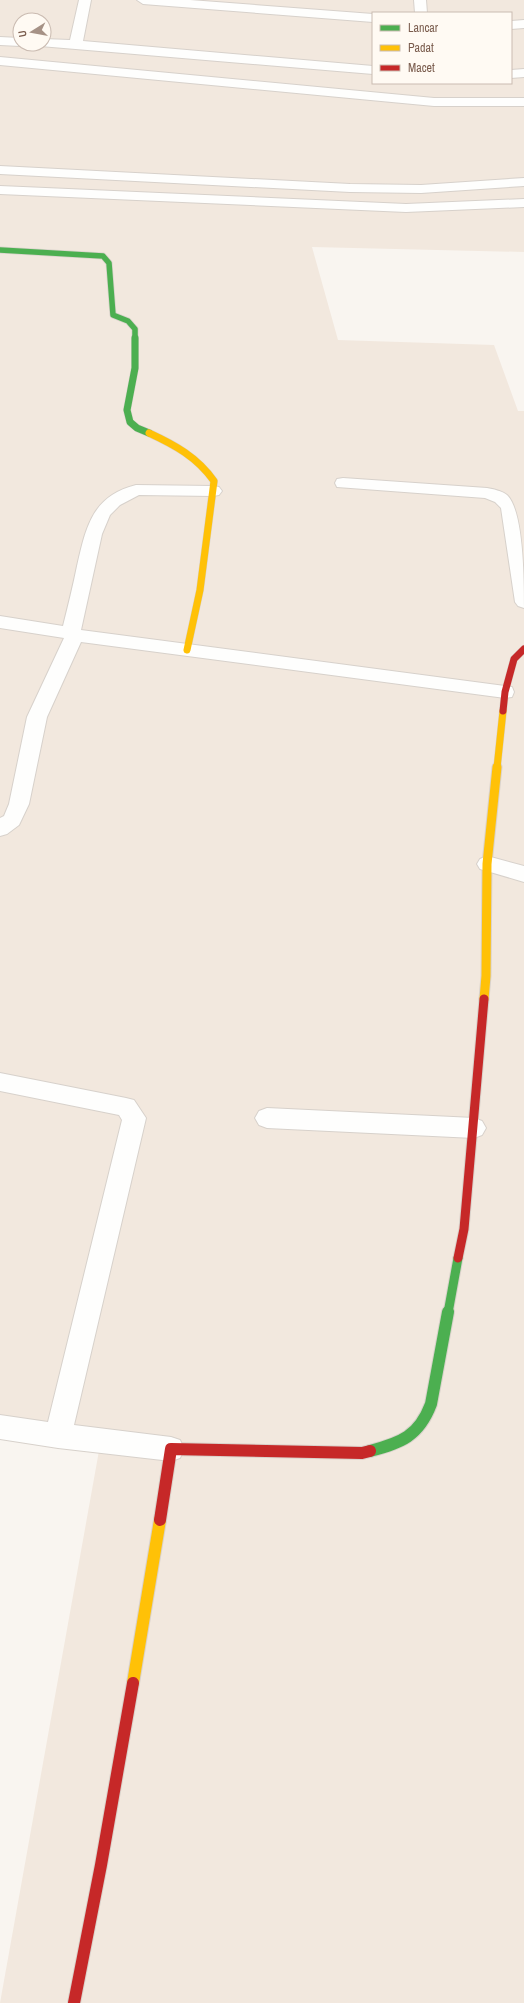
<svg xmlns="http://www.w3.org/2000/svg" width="524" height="2003" font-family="'Archivo Narrow',sans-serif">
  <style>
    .residential { fill: #f2e8de; fill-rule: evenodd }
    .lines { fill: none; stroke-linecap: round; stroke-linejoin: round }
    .street-casing { stroke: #d7d1cb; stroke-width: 2 }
    .fast-far3-casing { stroke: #d9d2cb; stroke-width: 7 }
    .fast-far2-casing { stroke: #d9d2cb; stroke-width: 8 }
    .fast-far1-casing { stroke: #d9d2cb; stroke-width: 11 }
    .fast-casing { stroke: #d9d2cb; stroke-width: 14 }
    .slow-far2-casing { stroke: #d9d2cb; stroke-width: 8 }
    .slow-far1-casing { stroke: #d9d2cb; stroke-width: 11 }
    .slow-casing { stroke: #d9d2cb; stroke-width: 14 }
    .jam-far2-casing { stroke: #d9d2cb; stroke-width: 8 }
    .jam-far1-casing { stroke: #d9d2cb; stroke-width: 11 }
    .jam-casing { stroke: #d9d2cb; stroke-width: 14 }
    .street { fill: #fefefd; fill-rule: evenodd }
    .fast-far3 { stroke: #4caf50; stroke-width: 5.5 }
    .fast-far2 { stroke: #4caf50; stroke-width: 7 }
    .fast-far1 { stroke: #4caf50; stroke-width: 9 }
    .fast { stroke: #4caf50; stroke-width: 12 }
    .slow-far2 { stroke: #ffc107; stroke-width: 7 }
    .slow-far1 { stroke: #ffc107; stroke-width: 9 }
    .slow { stroke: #ffc107; stroke-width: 12 }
    .jam-far2 { stroke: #c62828; stroke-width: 7 }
    .jam-far1 { stroke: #c62828; stroke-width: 9 }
    .jam { stroke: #c62828; stroke-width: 12 }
  </style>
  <rect width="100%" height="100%" fill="#f9f5f0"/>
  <!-- residential -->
  <path class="residential" d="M 0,0 L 524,0 L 524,252 L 312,247 L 338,340 L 494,345 L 518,411 L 524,411 L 524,2003 L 0,2003 L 102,1434 L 0,1419 ZM 373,13 L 511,13 L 511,83 L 373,83 ZM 20,20 L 44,20 L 44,44 L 20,44 Z"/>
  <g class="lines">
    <!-- street casing -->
    <g class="street-casing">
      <path id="street" d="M 79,0 L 91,0 L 83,41 L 373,66 L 373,74 L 40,46 L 38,44 L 44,44 L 44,39 L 70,40 Z
        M 137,0 L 190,0 L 373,14 L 373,22 L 143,4 Z
        M 414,0 L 426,0 L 427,13 L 415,13 Z
        M 524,20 L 524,28 L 511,29 L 511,21 Z
        M 0,37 L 20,38 L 20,44 L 25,44 L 20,46 L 0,45 Z
        M 0,57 L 434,98 L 524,98 L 524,106 L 434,106 L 0,65 Z
        M 524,69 L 524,77 L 511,78 L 511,70 Z
        M 0,166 L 350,184 L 421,185 L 524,178 L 524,186 L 421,193 L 350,192 L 0,174 Z
        M 0,186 L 406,204 L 524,199 L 524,207 L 406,212 L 0,194 Z
        M 343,478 L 487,488 C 493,489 502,491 507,495 C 524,511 524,582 524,608 L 518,606 L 515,602 L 501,508 L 495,502 L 485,498 L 337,487 L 335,483 L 337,479 Z
        M 136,485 L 213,486 L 219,487 L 222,491 L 219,495 L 213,496 L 139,495 L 120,505 L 110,515 L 102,534 L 81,630 L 505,686 L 512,687 L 514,692 L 512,697 L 505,698 L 81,642 L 47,717 L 29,804 L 19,825 L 7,834 L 0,836 L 0,818 L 4,816 L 9,804 L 27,717 L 64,638 L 0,628 L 0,616 L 63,626 C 68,606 73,586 77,566 C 86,527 92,496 136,485 Z
        M 487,856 L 524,866 L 524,882 L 480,869 L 477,864 L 480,859 Z
        M 0,1073 L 126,1098 L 134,1100 L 146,1118 L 74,1425 L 171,1437 L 180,1440 L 184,1449 L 180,1458 L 171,1461 L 58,1448 L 0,1439 L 0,1415 L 48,1422 L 122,1120 L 119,1115 L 0,1091 Z
        M 267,1108 L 474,1118 L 482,1121 L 486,1128 L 482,1135 L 474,1138 L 267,1128 L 259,1125 L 255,1118 L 259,1111 Z"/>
    </g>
    <!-- fast-far3 casing -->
    <g class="fast-far3-casing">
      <path id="fast-far3" d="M 0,250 L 103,256 L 109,263 L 113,315 L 128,321 L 135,329 L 135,339"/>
    </g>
    <!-- fast-far2 casing -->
    <g class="fast-far2-casing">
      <path id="fast-far2" d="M 135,338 L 135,368 L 127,410 L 130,422 L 137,428 L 149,433"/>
    </g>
    <!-- fast-far1 casing -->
    <g class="fast-far1-casing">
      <path id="fast-far1" d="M 448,1313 L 458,1258"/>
    </g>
    <!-- fast casing -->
    <g class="fast-casing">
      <path id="fast" d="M 370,1451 C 401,1443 419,1436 431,1404 L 448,1312"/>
    </g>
    <!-- slow-far2 casing -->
    <g class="slow-far2-casing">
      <path id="slow-far2" d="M 149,433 C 175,445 197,457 214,481 L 200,590 L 187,650
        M 497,768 L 503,711"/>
    </g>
    <!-- slow-far1 casing -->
    <g class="slow-far1-casing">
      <path id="slow-far1" d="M 484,999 L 486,976 L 487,864 L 497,767"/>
    </g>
    <!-- slow casing -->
    <g class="slow-casing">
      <path id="slow" d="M 133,1683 L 160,1520"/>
    </g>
    <!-- jam-far2 casing -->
    <g class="jam-far2-casing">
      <path id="jam-far2" d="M 503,711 L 505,692 L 514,659 L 524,649"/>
    </g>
    <!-- jam-far1 casing -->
    <g class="jam-far1-casing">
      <path id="jam-far1" d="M 458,1258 L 464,1229 L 484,999"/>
    </g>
    <!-- jam casing -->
    <g class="jam-casing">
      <path id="jam" d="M 160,1520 L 171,1449 L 362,1453 L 370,1451
        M 74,2003 L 101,1865 L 133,1683"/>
    </g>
    <!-- street -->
    <use href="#street" class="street"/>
    <!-- fast-far3 -->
    <use href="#fast-far3" class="fast-far3"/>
    <!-- fast-far2 -->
    <use href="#fast-far2" class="fast-far2"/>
    <!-- fast-far1 -->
    <use href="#fast-far1" class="fast-far1"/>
    <!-- fast -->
    <use href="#fast" class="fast"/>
    <!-- slow-far2 -->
    <use href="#slow-far2" class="slow-far2"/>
    <!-- slow-far1 -->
    <use href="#slow-far1" class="slow-far1"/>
    <!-- slow -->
    <use href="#slow" class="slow"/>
    <!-- jam-far2 -->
    <use href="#jam-far2" class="jam-far2"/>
    <!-- jam-far1 -->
    <use href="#jam-far1" class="jam-far1"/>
    <!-- jam -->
    <use href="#jam" class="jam"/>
  </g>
  <!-- legend -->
  <rect x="372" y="12" width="140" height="72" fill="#fffaf3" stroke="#cabbb1"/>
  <rect x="380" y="25" width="20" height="6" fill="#4caf50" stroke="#cabbb1"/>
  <text x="408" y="32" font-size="12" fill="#7a5c4d">Lancar</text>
  <rect x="380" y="45" width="20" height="6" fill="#ffc107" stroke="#cabbb1"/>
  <text x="408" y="52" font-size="12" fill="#7a5c4d">Padat</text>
  <rect x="380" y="65" width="20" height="6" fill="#c62828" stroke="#cabbb1"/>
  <text x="408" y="72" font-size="12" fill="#7a5c4d">Macet</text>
  <!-- north arrow -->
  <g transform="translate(32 32) rotate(259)"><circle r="19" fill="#fffaf3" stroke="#cabbb1"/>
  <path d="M0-3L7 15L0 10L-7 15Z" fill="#a69286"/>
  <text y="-6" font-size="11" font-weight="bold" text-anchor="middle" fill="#7a5c4d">U</text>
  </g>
</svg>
